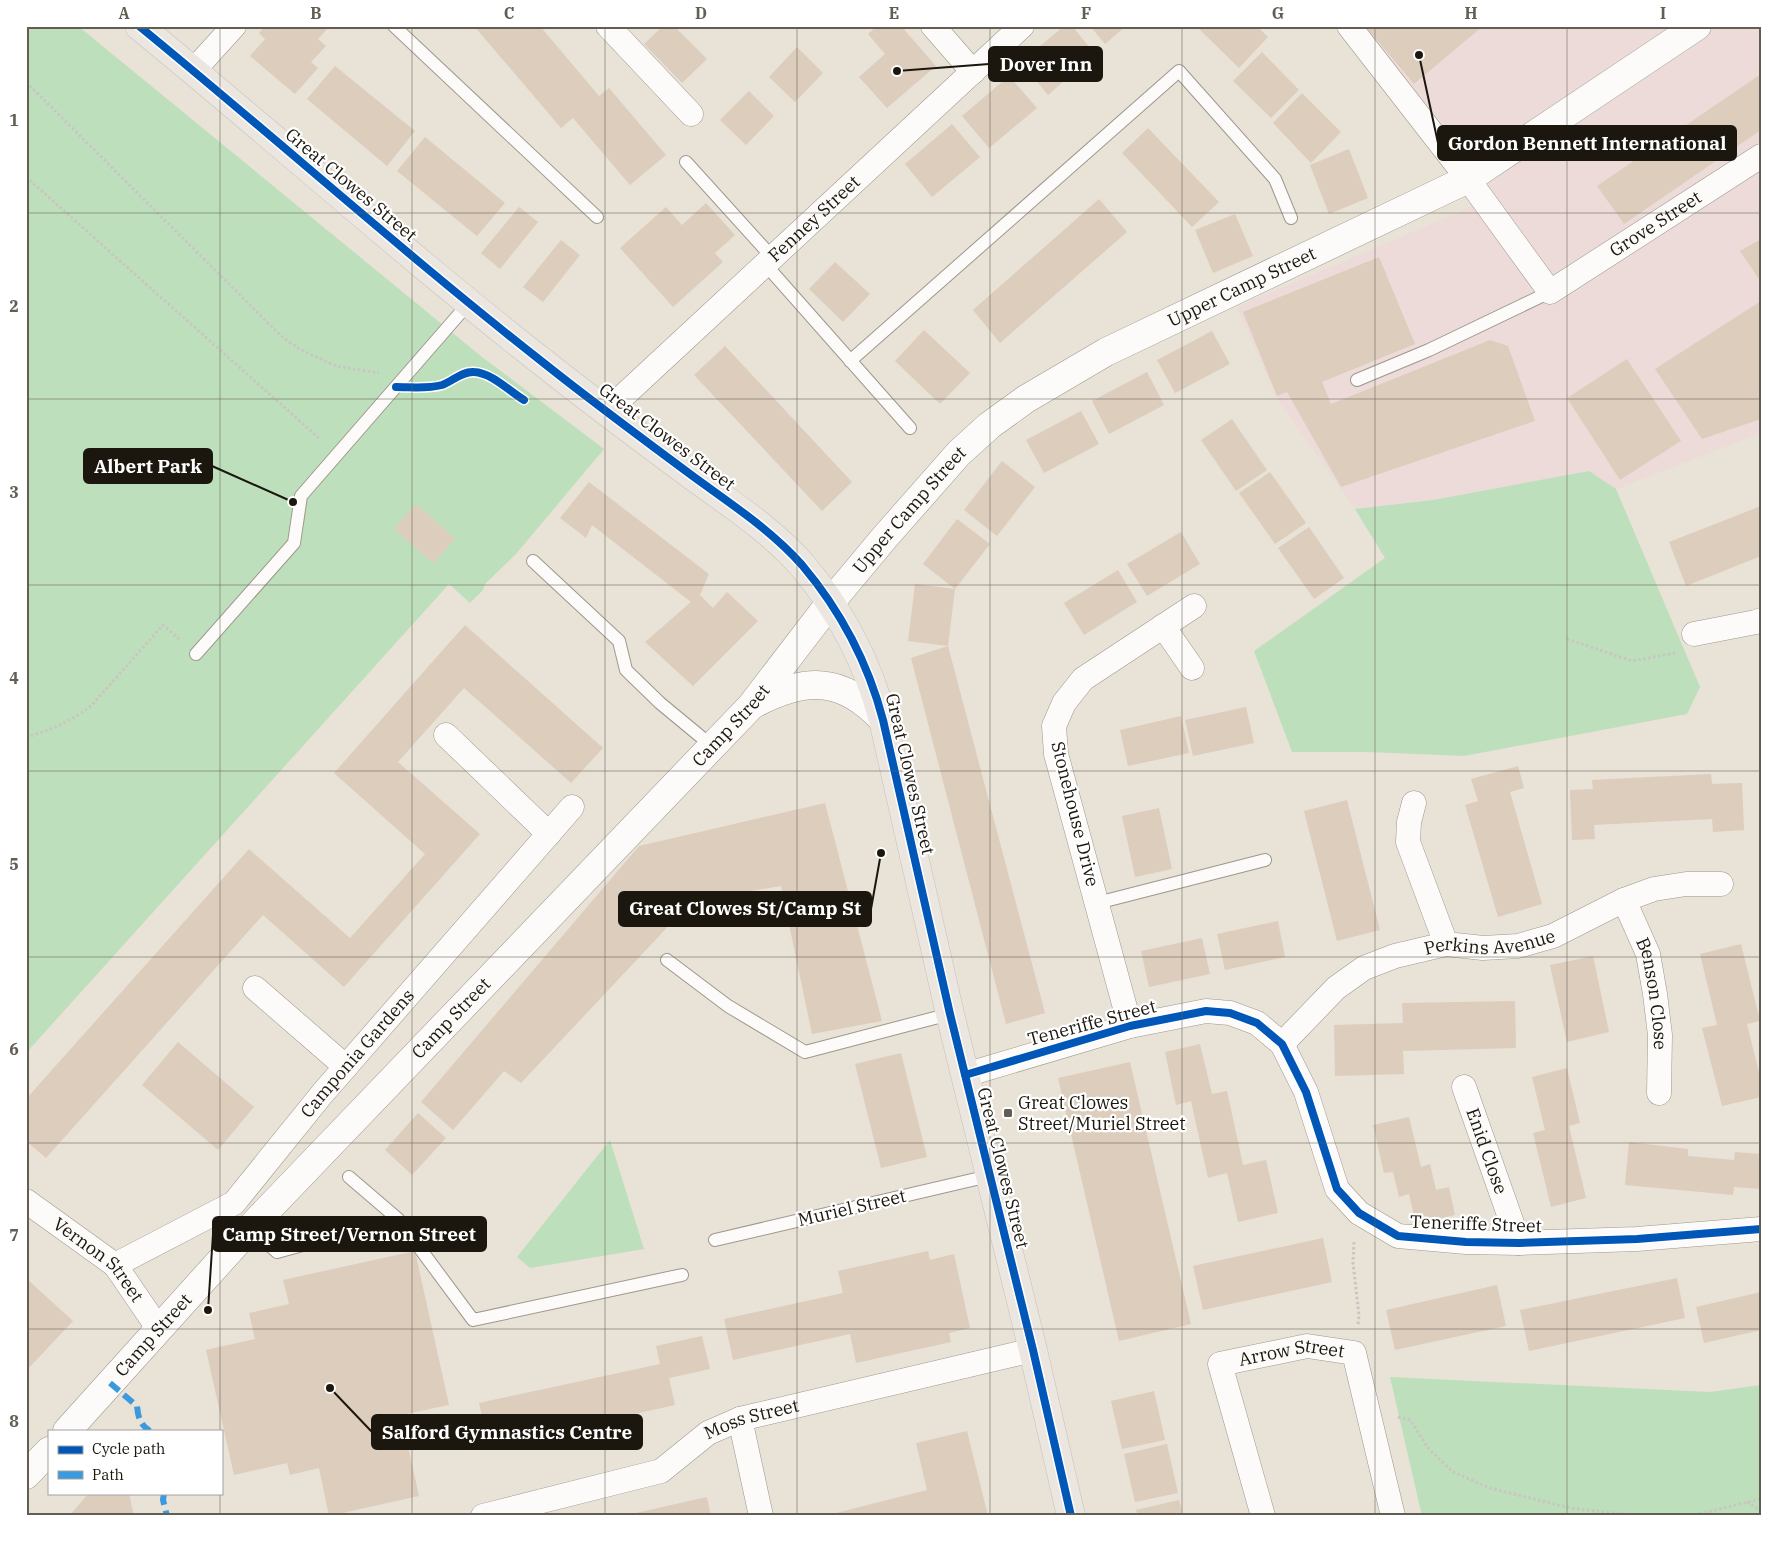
<svg xmlns="http://www.w3.org/2000/svg" width="1787" height="1542" font-family="'IBM Plex Serif',serif">
  <style>
    .industrial { fill: #ecdbd8 }
    .green { fill: #bedfbb }
    .building { fill: #ddcdbd }
    .lines { fill: none; stroke-linecap: round; stroke-linejoin: round }
    .service-casing { stroke: #9d988e; stroke-width: 14 }
    .minor-casing { stroke: #9d988e; stroke-width: 25 }
    .secondary-casing { stroke: #9d988e; stroke-width: 29 }
    .primary-casing { stroke: #c5c2bc; stroke-width: 29 }
    .path { stroke: #c8c6c2; stroke-width: 3; stroke-dasharray: 2.5 2.5; stroke-linecap: butt }
    .service { stroke: #fcfbf9; stroke-width: 12 }
    .minor { stroke: #fcfbf9; stroke-width: 24 }
    .secondary { stroke: #fcfbf9; stroke-width: 28 }
    .primary { stroke: #ece6e1; stroke-width: 28 }
    .quiet { stroke: #3b9ade; stroke-width: 6; stroke-dasharray: 12 6; stroke-linecap: butt }
    .cycleway-casing { stroke: #fff; stroke-width: 11 }
    .cycleway { stroke: #0057b8; stroke-width: 8 }
    .grid { fill: none; stroke: #635e54; stroke-width: 1; stroke-opacity: 0.55 }
    .poi-dot { fill: #635e54; stroke: #fff; stroke-width: 2 }
    .labels { text-anchor: middle; stroke-width: 4.5; stroke-linejoin: round; paint-order: stroke }
    .street-label { font-size: 18px; fill: #1b170e; stroke: #fff }
    .poi-label { font-size: 18px; fill: #1b170e; stroke: #fff; text-anchor: start }
    .leader { fill: none; stroke: #1b170e; stroke-width: 2 }
    .callout-dot { fill: #1b170e; stroke: #fff; stroke-width: 2 }
    .callout { fill: #1b170e; stroke: #1b170e; stroke-width: 2 }
    .callout-label { font-size: 19px; text-anchor: middle; font-weight: bold; fill: #fff }
    .neatline { fill: none; stroke: #635e54; stroke-width: 2 }
    .grid-label { font-size: 16px; text-anchor: middle; font-weight: bold; fill: #635e54 }
  </style>
  <rect width="100%" height="100%" fill="#e9e2d6"/>
  <!-- industrial -->
  <path class="industrial" d="M 1361,26 L 1761,26 L 1761,433 L 1616,489 L 1588,471 L 1433,500 L 1355,509 L 1277,398 L 1237,307 L 1467,209 L 1495,176 L 1411,90 Z"/>
  <!-- green -->
  <path class="green" d="M 26,26 L 78,26 L 482,357 L 604,449 L 516,554 L 485,584 L 483,590 L 470,603 L 449,584 L 26,1053 Z
    M 1589,471 L 1616,489 L 1700,687 L 1687,714 L 1464,756 L 1368,752 L 1292,752 L 1254,651 L 1385,558 L 1355,509 L 1433,500 Z
    M 610,1140 L 644,1249 L 530,1268 L 517,1257 Z
    M 1390,1377 L 1710,1392 L 1761,1385 L 1761,1516 L 1422,1516 Z"/>
  <!-- building -->
  <path class="building" d="M 265,26 L 330,26 L 318,39 L 326,46 L 311,62 L 318,68 L 295,94 L 250,56 L 265,39 L 259,33 Z
    M 474,26 L 540,26 L 599,96 L 609,88 L 666,155 L 630,185 L 573,118 L 561,128 Z
    M 663,26 L 674,26 L 707,59 L 682,83 L 644,44 Z
    M 877,26 L 901,26 L 936,66 L 887,108 L 859,77 L 885,54 L 868,34 Z
    M 1064,26 L 1072,26 L 1095,54 L 1048,95 L 1021,62 Z
    M 1090,26 L 1126,26 L 1105,44 Z
    M 1196,26 L 1257,26 L 1268,37 L 1239,68 Z
    M 1365,26 L 1483,26 L 1414,84 Z
    M 797,47 L 823,73 L 795,102 L 769,77 Z
    M 1262,52 L 1299,90 L 1271,118 L 1233,81 Z
    M 335,66 L 415,131 L 387,166 L 307,99 Z
    M 1761,74 L 1761,130 L 1624,224 L 1597,186 Z
    M 1009,76 L 1037,108 L 989,148 L 962,116 Z
    M 749,91 L 774,116 L 746,145 L 720,120 Z
    M 1302,93 L 1341,132 L 1311,163 L 1273,123 Z
    M 952,124 L 980,157 L 932,197 L 905,164 Z
    M 1148,128 L 1219,202 L 1192,227 L 1122,153 Z
    M 425,137 L 505,203 L 477,236 L 397,171 Z
    M 1349,149 L 1368,198 L 1329,214 L 1310,165 Z
    M 1099,199 L 1127,232 L 1000,343 L 973,310 Z
    M 706,203 L 735,235 L 715,253 L 723,262 L 673,307 L 620,248 L 666,207 L 682,225 Z
    M 519,207 L 538,222 L 500,269 L 481,253 Z
    M 1235,214 L 1253,256 L 1213,273 L 1195,230 Z
    M 1761,239 L 1761,282 L 1740,251 Z
    M 561,240 L 580,255 L 543,302 L 523,287 Z
    M 1379,257 L 1415,344 L 1322,382 L 1331,404 L 1490,340 L 1508,346 L 1535,421 L 1341,487 L 1287,392 L 1277,396 L 1243,312 Z
    M 835,262 L 870,294 L 843,322 L 809,289 Z
    M 1761,301 L 1761,419 L 1702,439 L 1655,369 Z
    M 924,330 L 970,373 L 940,404 L 895,361 Z
    M 1212,331 L 1230,364 L 1175,393 L 1157,360 Z
    M 725,346 L 852,482 L 822,511 L 694,375 Z
    M 1627,359 L 1681,441 L 1620,480 L 1567,398 Z
    M 1147,372 L 1164,405 L 1109,434 L 1092,401 Z
    M 1081,411 L 1099,444 L 1044,473 L 1026,440 Z
    M 1232,419 L 1267,470 L 1236,491 L 1201,440 Z
    M 1002,461 L 1035,487 L 997,536 L 964,510 Z
    M 1270,472 L 1306,523 L 1275,544 L 1239,493 Z
    M 589,482 L 709,574 L 700,595 L 713,608 L 727,592 L 758,621 L 693,686 L 645,642 L 691,602 L 592,525 L 586,538 L 560,518 Z
    M 416,504 L 455,539 L 433,563 L 394,529 Z
    M 1761,506 L 1761,556 L 1686,586 L 1669,542 Z
    M 957,519 L 990,544 L 955,589 L 948,646 L 1045,1013 L 1006,1024 L 911,658 L 948,646 L 908,641 L 915,584 L 955,589 L 923,564 Z
    M 1309,527 L 1344,578 L 1314,599 L 1278,548 Z
    M 1181,532 L 1200,564 L 1147,596 L 1127,564 Z
    M 1118,570 L 1137,602 L 1084,635 L 1064,603 Z
    M 465,625 L 603,748 L 571,783 L 464,688 L 398,762 L 480,834 L 344,987 L 263,915 L 46,1158 L 26,1141 L 26,1099 L 249,849 L 350,938 L 425,854 L 334,773 Z
    M 1246,707 L 1254,743 L 1193,756 L 1185,720 Z
    M 1181,716 L 1189,753 L 1128,766 L 1120,730 Z
    M 1518,766 L 1524,788 L 1510,792 L 1542,904 L 1498,917 L 1465,805 L 1478,801 L 1471,779 Z
    M 1711,774 L 1712,784 L 1742,783 L 1744,830 L 1713,832 L 1712,819 L 1594,825 L 1595,839 L 1572,840 L 1570,790 L 1593,789 L 1592,780 Z
    M 1347,800 L 1380,930 L 1337,941 L 1304,811 Z
    M 825,803 L 882,1021 L 812,1034 L 781,886 L 692,901 L 521,1083 L 504,1071 L 453,1130 L 421,1102 L 639,846 Z
    M 1159,808 L 1172,869 L 1135,877 L 1122,816 Z
    M 1278,921 L 1285,957 L 1225,970 L 1217,934 Z
    M 1202,938 L 1210,974 L 1149,987 L 1141,951 Z
    M 1741,944 L 1760,1021 L 1747,1024 L 1761,1081 L 1761,1097 L 1722,1106 L 1702,1028 L 1717,1025 L 1700,954 Z
    M 1593,956 L 1609,1032 L 1567,1042 L 1550,965 Z
    M 1515,1001 L 1516,1048 L 1403,1051 L 1404,1074 L 1335,1076 L 1334,1025 L 1403,1023 L 1402,1003 Z
    M 178,1042 L 254,1107 L 218,1150 L 142,1085 Z
    M 1200,1044 L 1212,1094 L 1227,1091 L 1243,1165 L 1266,1160 L 1278,1213 L 1238,1222 L 1227,1173 L 1208,1178 L 1191,1101 L 1176,1105 L 1165,1052 Z
    M 901,1053 L 927,1157 L 881,1168 L 855,1064 Z
    M 1130,1062 L 1191,1324 L 1119,1341 L 1058,1078 Z
    M 1567,1068 L 1580,1123 L 1569,1126 L 1586,1198 L 1551,1207 L 1533,1133 L 1545,1130 L 1532,1077 Z
    M 418,1113 L 446,1138 L 412,1175 L 385,1150 Z
    M 1409,1117 L 1421,1167 L 1430,1164 L 1436,1190 L 1449,1187 L 1455,1215 L 1416,1224 L 1409,1194 L 1399,1197 L 1393,1172 L 1384,1173 L 1373,1125 Z
    M 1629,1142 L 1688,1149 L 1688,1156 L 1734,1160 L 1735,1152 L 1761,1154 L 1761,1189 L 1734,1187 L 1733,1195 L 1625,1185 Z
    M 1323,1238 L 1332,1282 L 1203,1310 L 1193,1266 Z
    M 415,1251 L 449,1405 L 401,1415 L 419,1496 L 329,1516 L 319,1468 L 290,1475 L 287,1463 L 234,1475 L 206,1350 L 255,1339 L 249,1313 L 289,1304 L 283,1280 Z
    M 928,1251 L 930,1260 L 954,1254 L 970,1328 L 949,1333 L 951,1342 L 856,1363 L 850,1334 L 733,1360 L 724,1319 L 843,1293 L 838,1271 Z
    M 26,1278 L 73,1321 L 26,1371 Z
    M 1677,1278 L 1685,1318 L 1529,1351 L 1520,1310 Z
    M 1497,1285 L 1506,1326 L 1395,1350 L 1386,1310 Z
    M 1761,1292 L 1761,1330 L 1704,1343 L 1696,1307 Z
    M 702,1336 L 710,1369 L 669,1378 L 675,1405 L 489,1446 L 479,1403 L 660,1364 L 656,1346 Z
    M 1154,1391 L 1165,1440 L 1122,1449 L 1111,1401 Z
    M 967,1431 L 988,1516 L 824,1516 L 927,1490 L 916,1443 Z
    M 1167,1444 L 1178,1493 L 1135,1502 L 1124,1454 Z
    M 89,1493 L 129,1493 L 134,1516 L 69,1516 Z
    M 707,1497 L 711,1516 L 627,1516 L 627,1515 Z
    M 1179,1500 L 1183,1516 L 1138,1516 L 1136,1510 Z"/>
  <g class="lines">
    <!-- service casing -->
    <g class="service-casing">
      <path id="service" d="M 394,26 L 597,217
        M 686,162 L 772,257
        M 765,264 L 910,428
        M 850,361 L 1179,71 L 1275,179 L 1291,218
        M 1357,380 L 1429,350 L 1550,292
        M 533,561 L 619,641 L 626,670 L 660,703 L 712,746
        M 196,654 L 294,543 L 301,496 L 468,304
        M 1097,903 L 1265,860
        M 667,960 L 728,1006 L 805,1052 L 950,1014
        M 398,1219 L 473,1320 L 682,1275
        M 250,1228 L 277,1252 L 398,1219 L 349,1177
        M 715,1240 L 989,1176"/>
    </g>
    <!-- minor casing -->
    <g class="minor-casing">
      <g id="minor">
        <path d="M 608,26 L 691,114"/>
        <path d="M 933,26 L 973,72"/>
        <path id="s1" d="M 1349,26 L 1468,179 L 1550,292 L 1761,156"/>
        <path d="M 194,70 L 234,26"/>
        <path id="s2" d="M 606,412 L 1022,26"/>
        <path d="M 1163,626 L 1192,668"/>
        <path d="M 1694,634 L 1756,622 L 1761,620"/>
        <path d="M 446,735 L 549,834"/>
        <path d="M 1414,803 L 1409,822 L 1408,842 L 1446,944"/>
        <path id="s3" d="M 1624,900 L 1648,954 L 1655,994 L 1660,1035 L 1659,1093"/>
        <path d="M 255,988 L 346,1067"/>
        <path d="M 1130,1026 L 1056,754 L 1054,726 L 1064,703 L 1083,679 L 1194,606"/>
        <path id="s4" d="M 1282,1044 L 1336,988 L 1364,968 L 1395,956 L 1446,944 L 1483,948 L 1518,946 L 1553,936 L 1624,900 L 1654,889 L 1686,884 L 1721,884"/>
        <path d="M 965,1075 L 1130,1026 L 1206,1011 L 1230,1013 L 1257,1023 L 1282,1044 L 1306,1092 L 1337,1189 L 1359,1213 L 1398,1236 L 1466,1242 L 1519,1243 L 1637,1239 L 1761,1229"/>
        <path id="s5" d="M 1464,1087 L 1519,1243"/>
        <path id="s6" d="M 26,1201 L 115,1265 L 158,1328"/>
        <path id="s7" d="M 115,1265 L 234,1203 L 322,1094 L 572,807"/>
        <path d="M 740,1419 L 761,1516"/>
        <path id="s8" d="M 483,1516 L 661,1471 L 708,1433 L 740,1419 L 1033,1350"/>
        <path id="s9" d="M 1263,1516 L 1220,1364 L 1307,1346 L 1354,1353 L 1393,1516"/>
      </g>
    </g>
    <!-- secondary casing -->
    <g class="secondary-casing">
      <g id="secondary">
        <path d="M 754,704 C 805,677 842,676 883,720"/>
        <path id="s10" d="M 67,1431 L 250,1228 L 751,706 L 830,603 L 885,537 L 959,453 L 990,425 L 1026,399 L 1106,352 L 1468,179 L 1697,26"/>
        <path d="M 26,1475 L 49,1451"/>
      </g>
    </g>
    <!-- primary casing -->
    <g class="primary-casing">
      <path id="primary" d="M 139,26 C 276,138 407,256 545,364 C 594,403 644,440 694,477 C 731,504 771,530 802,565 C 840,610 868,663 883,720 L 950,1014 L 1033,1350 L 1071,1516"/>
    </g>
    <!-- path -->
    <path class="path" d="M 26,82 L 280,335 L 299,349 L 336,366 L 379,373
      M 26,177 L 321,440
      M 1567,639 L 1632,661 L 1675,653
      M 26,737 C 50,731 73,720 92,705 L 163,625 L 179,639
      M 1354,1242 L 1353,1263 L 1359,1315 L 1358,1325
      M 1398,1417 L 1410,1420 L 1429,1449 L 1453,1472 L 1490,1488 L 1570,1508 L 1639,1516
      M 1747,1502 L 1761,1511
      M 1690,1516 L 1761,1499"/>
    <!-- service -->
    <use href="#service" class="service"/>
    <!-- minor -->
    <use href="#minor" class="minor"/>
    <!-- secondary -->
    <use href="#secondary" class="secondary"/>
    <!-- primary -->
    <use href="#primary" class="primary"/>
    <!-- quiet -->
    <path class="quiet" d="M 110,1383 L 137,1406 C 138,1417 140,1425 150,1431
      M 164,1493 L 163,1500 L 167,1516"/>
    <!-- cycleway casing -->
    <g class="cycleway-casing">
      <path id="cycleway" d="M 139,26 C 276,138 407,256 545,364 C 594,403 644,440 694,477 C 731,504 771,530 802,565 C 840,610 868,663 883,720 L 950,1014 L 1033,1350 L 1071,1516
        M 396,387 C 411,387 427,389 442,385 C 453,381 462,371 474,372 C 492,373 509,391 524,400
        M 965,1075 L 1130,1026 L 1206,1011 L 1230,1013 L 1257,1023 L 1282,1044 L 1306,1092 L 1337,1189 L 1359,1213 L 1398,1236 L 1466,1242 L 1519,1243 L 1637,1239 L 1761,1229"/>
    </g>
    <!-- cycleway -->
    <use href="#cycleway" class="cycleway"/>
  </g>
  <!-- grid -->
  <path class="grid" d="M 220,26 L 220,1431M 412,26 L 412,1516M 605,26 L 605,1516M 797,26 L 797,1516M 990,26 L 990,1516M 1182,26 L 1182,1516M 1375,26 L 1375,1516M 1567,26 L 1567,1516M 26,213 L 1761,213M 26,399 L 1761,399M 26,585 L 1761,585M 26,771 L 1761,771M 26,957 L 1761,957M 26,1143 L 1761,1143M 26,1329 L 1761,1329M 220,1493 L 220,1516"/>
  <!-- markers -->
  <rect class="poi-dot" x="1003" y="1108" width="10" height="10" rx="2.5"/>
  <g class="labels">
    <!-- street labels -->
    <g class="street-label">
      <text transform="translate(351 185) rotate(40)" y="6">Great Clowes Street</text>
      <text dy="6" stroke="none"><textPath href="#s2" startOffset="284">Fenney Street</textPath></text>
      <text dy="6" stroke="none"><textPath href="#s1" startOffset="459">Grove Street</textPath></text>
      <text dy="6" stroke="none"><textPath href="#s10" startOffset="1654">Upper Camp Street</textPath></text>
      <text transform="translate(667 437) rotate(37)" y="6">Great Clowes Street</text>
      <text dy="6" stroke="none"><textPath href="#s10" startOffset="1249">Upper Camp Street</textPath></text>
      <text dy="6" stroke="none"><textPath href="#s10" startOffset="969">Camp Street</textPath></text>
      <text transform="translate(910 774) rotate(77)" y="6">Great Clowes Street</text>
      <text transform="translate(1075 814) rotate(76)" y="6">Stonehouse Drive</text>
      <text dy="6" stroke="none"><textPath href="#s4" startOffset="242">Perkins Avenue</textPath></text>
      <text dy="6" stroke="none"><textPath href="#s3" startOffset="99">Benson Close</textPath></text>
      <text dy="6" stroke="none"><textPath href="#s10" startOffset="564">Camp Street</textPath></text>
      <text transform="translate(1092 1023) rotate(-15)" y="6">Teneriffe Street</text>
      <text dy="6" stroke="none"><textPath href="#s7" startOffset="328">Camponia Gardens</textPath></text>
      <text dy="6" stroke="none"><textPath href="#s5" startOffset="68">Enid Close</textPath></text>
      <text transform="translate(1003 1168) rotate(76)" y="6">Great Clowes Street</text>
      <text transform="translate(852 1208) rotate(-13)" y="6">Muriel Street</text>
      <text transform="translate(1476 1224) rotate(2)" y="6">Teneriffe Street</text>
      <text dy="6" stroke="none"><textPath href="#s6" startOffset="94">Vernon Street</textPath></text>
      <text dy="6" stroke="none"><textPath href="#s10" startOffset="129">Camp Street</textPath></text>
      <text dy="6" stroke="none"><textPath href="#s9" startOffset="231">Arrow Street</textPath></text>
      <text dy="6" stroke="none"><textPath href="#s8" startOffset="290">Moss Street</textPath></text>
    </g>
    <!-- poi labels -->
    <g class="poi-label">
      <text x="1018" y="1109">Great Clowes<tspan x="1018" dy="21">Street/Muriel Street</tspan></text>
    </g>
  </g>
  <!-- callouts -->
  <path class="leader" d="M897 71L989 64M1419 55L1438 143M293 502L212 466M881 853L871 909M208 1310L213 1234M330 1388L372 1432"/>
  <g class="callout-dot">
    <circle cx="897" cy="71" r="5"/>
    <circle cx="1419" cy="55" r="5"/>
    <circle cx="293" cy="502" r="5"/>
    <circle cx="881" cy="853" r="5"/>
    <circle cx="208" cy="1310" r="5"/>
    <circle cx="330" cy="1388" r="5"/>
  </g>
  <g class="callout">
    <rect x="989" y="47" width="113" height="34" rx="5"/>
    <rect x="1438" y="126" width="298" height="34" rx="5"/>
    <rect x="84" y="449" width="128" height="34" rx="5"/>
    <rect x="619" y="892" width="252" height="34" rx="5"/>
    <rect x="213" y="1217" width="273" height="34" rx="5"/>
    <rect x="372" y="1415" width="270" height="34" rx="5"/>
  </g>
  <g class="callout-label">
    <text x="1046" y="71">Dover Inn</text>
    <text x="1587" y="150">Gordon Bennett International</text>
    <text x="148" y="473">Albert Park</text>
    <text x="745" y="915">Great Clowes St/Camp St</text>
    <text x="349" y="1241">Camp Street/Vernon Street</text>
    <text x="507" y="1439">Salford Gymnastics Centre</text>
  </g>
  <!-- border -->
  <rect width="1787" height="1542" fill="none" stroke="#ffffff" stroke-width="55"/>
  <!-- legend -->
  <rect x="48" y="1430" width="175" height="65" fill="#ffffff" stroke="#a4a29f"/>
  <rect x="58" y="1446" width="25" height="8" fill="#0057b8" stroke="#a4a29f"/>
  <text x="92" y="1454" font-size="15" fill="#1b170e">Cycle path</text>
  <rect x="58" y="1471" width="25" height="8" fill="#3b9ade" stroke="#a4a29f"/>
  <text x="92" y="1480" font-size="15" fill="#1b170e">Path</text>
  <rect x="28" y="28" width="1732" height="1486" class="neatline"/>
  <g class="grid-label">
    <text x="124" y="19">A</text>
    <text x="316" y="19">B</text>
    <text x="509" y="19">C</text>
    <text x="701" y="19">D</text>
    <text x="894" y="19">E</text>
    <text x="1086" y="19">F</text>
    <text x="1278" y="19">G</text>
    <text x="1471" y="19">H</text>
    <text x="1663" y="19">I</text>
    <text x="14" y="126">1</text>
    <text x="14" y="312">2</text>
    <text x="14" y="498">3</text>
    <text x="14" y="684">4</text>
    <text x="14" y="870">5</text>
    <text x="14" y="1055">6</text>
    <text x="14" y="1241">7</text>
    <text x="14" y="1427">8</text>
  </g>
</svg>
